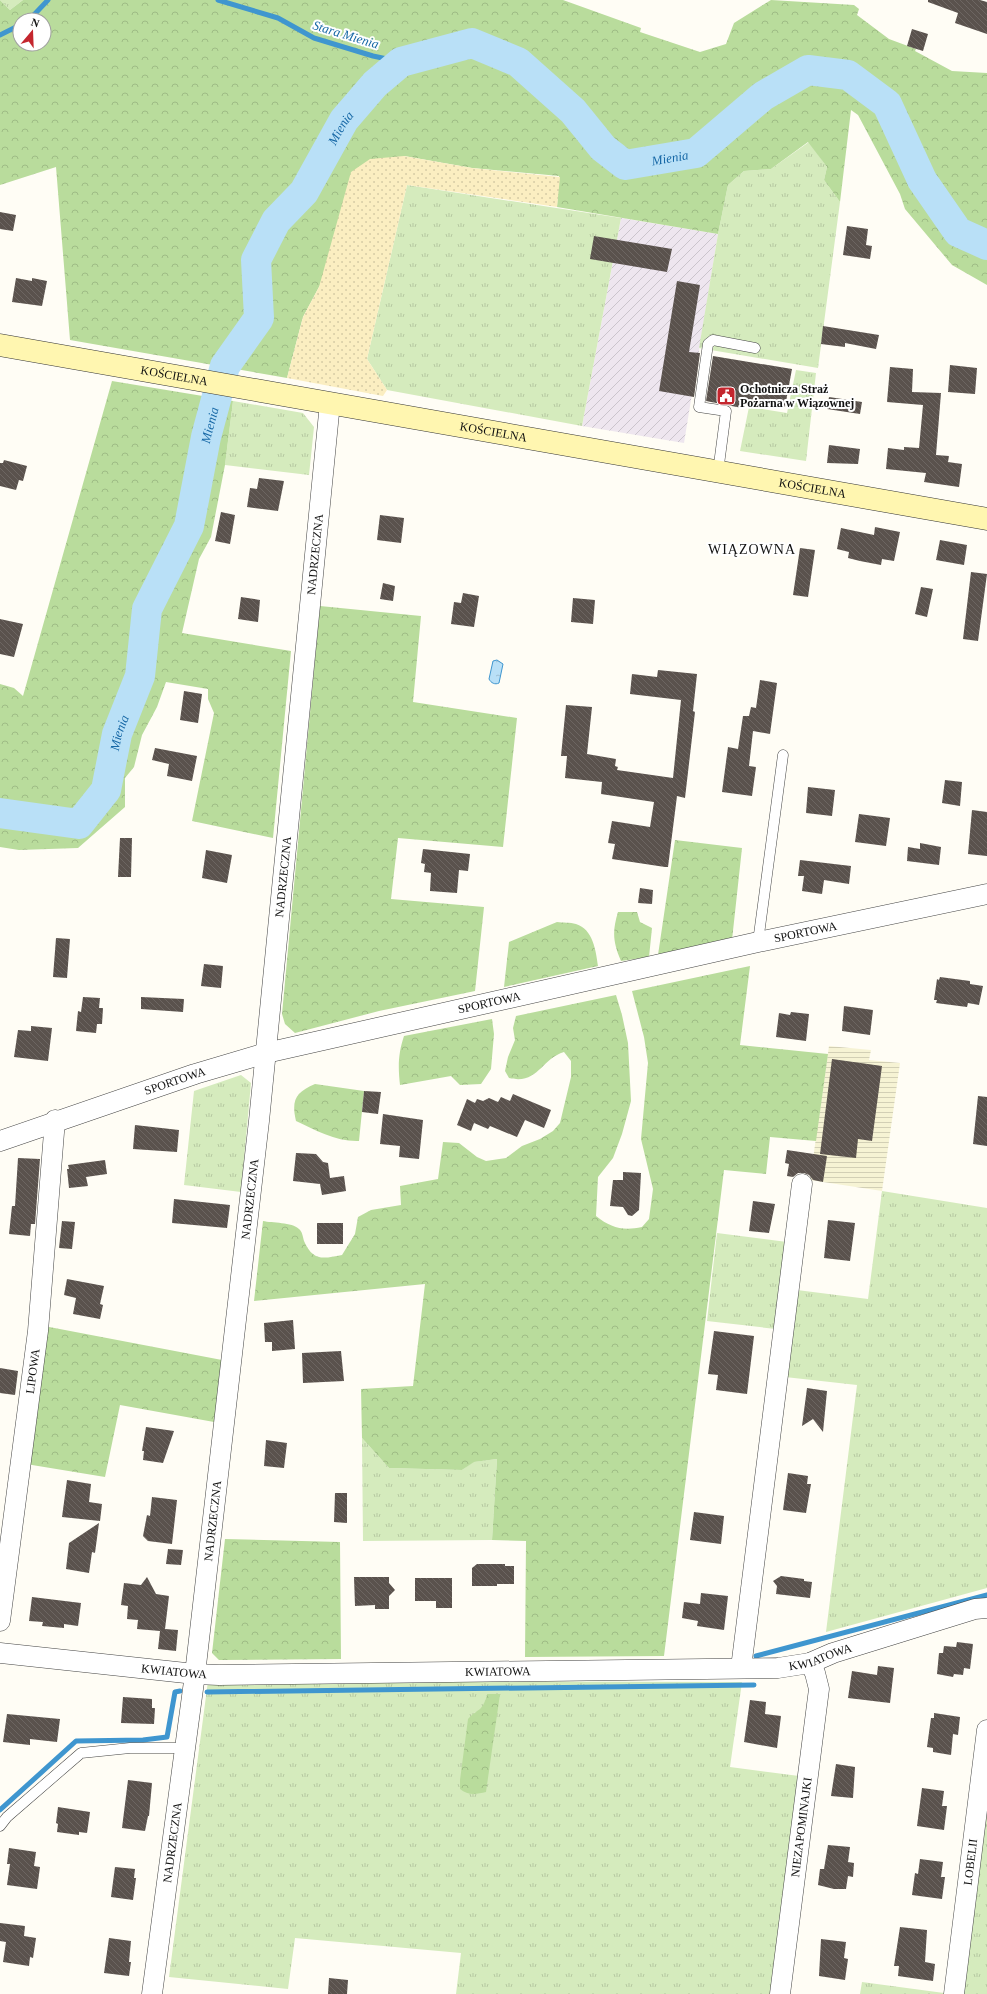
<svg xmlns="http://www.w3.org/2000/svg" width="987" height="1994" font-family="'Times New Roman',serif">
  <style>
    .industrial { fill: url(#industrial-furrows) }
    .farmland { fill: url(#farmland-rules) }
    .grass { fill: url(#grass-tufts); fill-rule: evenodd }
    .forest { fill: url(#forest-crowns); fill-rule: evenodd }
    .sand { fill: url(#sand-dots) }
    .water { fill: url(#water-ripples); stroke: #3f96cf }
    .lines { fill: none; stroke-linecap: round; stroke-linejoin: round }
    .stream { stroke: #3f96cf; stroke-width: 5 }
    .river { stroke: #b9e0f7; stroke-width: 30 }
    .building { fill: url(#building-back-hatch) }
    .lane-casing { stroke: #444; stroke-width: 11 }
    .street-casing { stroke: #444; stroke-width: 21 }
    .secondary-casing { stroke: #333; stroke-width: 23 }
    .lane { stroke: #fff; stroke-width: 10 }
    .street { stroke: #fff; stroke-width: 20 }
    .secondary { stroke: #fff6b0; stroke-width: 22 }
    .labels { text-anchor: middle; stroke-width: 4; stroke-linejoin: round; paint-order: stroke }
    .street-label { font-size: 12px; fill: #111; stroke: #fff }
    .poi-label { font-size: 12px; font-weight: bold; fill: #111; stroke: #fff; text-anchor: start }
    .water-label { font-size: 13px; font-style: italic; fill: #1768a6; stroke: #fff }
    .quarter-label { font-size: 14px; letter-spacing: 1px; fill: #111; stroke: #fff }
  </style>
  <defs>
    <pattern id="industrial-furrows" width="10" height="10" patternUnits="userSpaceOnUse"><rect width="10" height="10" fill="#eee6ef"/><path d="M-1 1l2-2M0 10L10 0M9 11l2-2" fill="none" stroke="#cbc4cc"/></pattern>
    <pattern id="farmland-rules" width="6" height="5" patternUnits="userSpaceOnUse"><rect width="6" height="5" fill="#f6f3d4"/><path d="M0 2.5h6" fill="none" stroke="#d2cfb5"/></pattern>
    <pattern id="grass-tufts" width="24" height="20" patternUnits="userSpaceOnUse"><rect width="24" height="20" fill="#d5ebbd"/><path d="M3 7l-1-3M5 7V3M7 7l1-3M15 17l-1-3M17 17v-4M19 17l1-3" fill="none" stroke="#b6c8a1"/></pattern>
    <pattern id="forest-crowns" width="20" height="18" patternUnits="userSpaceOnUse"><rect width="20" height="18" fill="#b9dc9c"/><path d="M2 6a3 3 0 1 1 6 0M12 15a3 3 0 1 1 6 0" fill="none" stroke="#9ebc85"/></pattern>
    <pattern id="sand-dots" width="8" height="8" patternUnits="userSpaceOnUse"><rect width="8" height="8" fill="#fbeec1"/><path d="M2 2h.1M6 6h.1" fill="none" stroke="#d6cba5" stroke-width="1.8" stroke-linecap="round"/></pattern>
    <pattern id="water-ripples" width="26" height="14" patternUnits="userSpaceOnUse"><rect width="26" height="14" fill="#b9e0f7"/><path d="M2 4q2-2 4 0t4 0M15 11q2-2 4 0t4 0" fill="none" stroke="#9ebfd3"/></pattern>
    <pattern id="building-back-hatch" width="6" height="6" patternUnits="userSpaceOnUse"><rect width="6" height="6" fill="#5a524d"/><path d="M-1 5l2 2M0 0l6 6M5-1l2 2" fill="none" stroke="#6d6662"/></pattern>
  </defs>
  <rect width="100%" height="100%" fill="#fffdf5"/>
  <!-- industrial -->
  <path class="industrial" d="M 621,218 L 718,234 L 684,443 L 582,426 Z"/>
  <!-- farmland -->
  <path class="farmland" d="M 829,1046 L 871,1050 L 869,1060 L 900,1063 L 882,1191 L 810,1180 Z"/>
  <!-- grass -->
  <path class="grass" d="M 0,0 L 23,0 L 10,10 Z
    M 809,142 L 827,167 L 824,180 L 840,202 L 818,368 L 699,348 L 718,234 L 728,185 L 744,171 L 771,169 Z
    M 407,185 L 621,218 L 582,426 L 387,390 L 367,359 Z
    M 796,370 L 816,373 L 806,461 L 740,451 L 749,407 L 787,413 Z
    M 233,401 L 303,413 L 314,427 L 309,475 L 225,465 Z
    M 241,1075 L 251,1083 L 241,1192 L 184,1185 L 194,1091 Z
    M 882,1191 L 987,1208 L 987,1588 L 826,1632 L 857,1385 L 785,1377 L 797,1290 L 868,1299 Z
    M 717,1233 L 787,1242 L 776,1329 L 707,1321 Z
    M 362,1438 L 389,1468 L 462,1470 L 473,1462 L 497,1459 L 492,1540 L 363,1541 Z
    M 208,1681 L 742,1682 L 730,1767 L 799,1776 L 772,1994 L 456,1994 L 461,1953 L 295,1938 L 288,1989 L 169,1977 ZM 487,1694 L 486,1792 L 474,1713 C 484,1710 484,1704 487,1694 Z
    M 987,1785 L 987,1994 L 961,1994 Z
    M 862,1982 L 944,1993 L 944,1994 L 860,1994 Z"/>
  <!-- forest -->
  <path class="forest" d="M 0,0 L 10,10 L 23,0 L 563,0 L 641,28 L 640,32 L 700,52 L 726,44 L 734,23 L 771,0 L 854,5 L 859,9 L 857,15 L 889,39 L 916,49 L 915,51 L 952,71 L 987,73 L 987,285 L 952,265 L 905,209 L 900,194 L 858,115 L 851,110 L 840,202 L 824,180 L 827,167 L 808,142 L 771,169 L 744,171 L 728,185 L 718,234 L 557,207 L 559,176 L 472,168 L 404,156 L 319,287 L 303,317 L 287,378 L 70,340 L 56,167 L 0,185 ZM 20,20 L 44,20 L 44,44 L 20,44 Z
    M 112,381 L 233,401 L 225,465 L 211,537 L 199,559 L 182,633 L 291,651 L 273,838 L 192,821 L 214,713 L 208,699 L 208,689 L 166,682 L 157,707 L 142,735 L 134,767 L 125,778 L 125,807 L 78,848 L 19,850 L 0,847 L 0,684 L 14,688 L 23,696 Z
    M 320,606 L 421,616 L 413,702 L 517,718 L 503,847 L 398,838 L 391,899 L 484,907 L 475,991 L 379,1011 L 295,1033 L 285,1024 L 282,1014 Z
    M 675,840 L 742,848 L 732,940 L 658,955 Z
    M 618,912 L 637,912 L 640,922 L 652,928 L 649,957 L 621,961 C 613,942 612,932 618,912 Z
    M 557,922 C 563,923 570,922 576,924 C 593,929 596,951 598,966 L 504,987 L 509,942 Z
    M 750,966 L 740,1045 L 828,1054 L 816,1141 L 770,1137 L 766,1174 L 724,1170 L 664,1656 L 525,1657 L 526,1541 L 492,1540 L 497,1459 L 474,1462 L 462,1470 L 389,1468 L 362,1438 L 361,1389 L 413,1386 L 425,1284 L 254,1301 L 263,1221 C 272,1223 292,1222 299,1229 C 302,1231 303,1237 304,1241 C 313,1261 322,1259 342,1255 L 355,1234 L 358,1217 L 371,1210 L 401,1205 L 400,1186 L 438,1179 L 443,1142 L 459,1143 L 477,1157 L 486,1161 L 506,1158 L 522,1146 L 540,1139 L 553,1131 L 560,1123 L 571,1077 L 571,1061 L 564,1052 C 541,1059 538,1085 509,1078 L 505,1071 L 508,1057 L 515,1040 L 513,1028 L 516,1016 L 616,995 L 622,1015 L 628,1043 L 631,1101 L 622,1134 L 613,1158 L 598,1177 L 596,1216 C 611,1228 623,1231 642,1227 L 649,1219 L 653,1189 L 641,1139 L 648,1063 L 644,1037 L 632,991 Z
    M 492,1019 L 494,1034 L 491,1069 L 481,1084 L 460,1085 L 451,1076 L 400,1085 C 398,1067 398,1054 404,1036 Z
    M 315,1084 L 364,1091 L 359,1141 C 337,1142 315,1130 296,1121 C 291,1100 296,1092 315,1084 Z
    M 44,1326 L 222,1360 L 214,1422 L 120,1405 L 105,1477 L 26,1464 Z
    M 225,1539 L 340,1542 L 341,1659 L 219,1660 L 212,1653 Z
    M 487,1694 L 500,1694 L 486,1792 C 477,1794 468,1796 460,1789 L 460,1780 L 468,1719 C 479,1707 482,1713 487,1694 Z"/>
  <!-- sand -->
  <path class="sand" d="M 404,156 L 472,168 L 560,177 L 557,207 L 407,185 L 367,359 L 387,390 L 383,396 L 287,378 L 303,317 L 319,287 L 351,172 L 370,159 Z"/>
  <!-- water -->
  <path class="water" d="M 497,660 L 503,664 L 499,683 C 495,685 491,683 489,679 L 493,661 Z"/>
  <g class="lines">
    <!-- stream -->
    <path class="stream" d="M 218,0 L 278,18 L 314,38 L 373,56 L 401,62
      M 29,20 L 48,0
      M 0,35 L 20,25
      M 756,1656 L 987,1595
      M 207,1692 L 754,1685
      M 0,1810 L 76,1741 L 143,1740 L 167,1737 L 175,1692 L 180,1691"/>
    <!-- river -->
    <path class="river" id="s1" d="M 0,813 L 79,824 L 106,790 L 117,734 L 140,676 L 147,609 L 189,526 L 206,437 L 225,366 L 259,318 L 256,260 L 276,221 L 304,192 L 344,120 L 375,84 L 401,62 L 472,43 L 518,62 L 573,111 L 603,148 L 625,165 L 696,153 L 763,96 L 808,70 L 848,75 L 887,104 L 922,180 L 958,232 L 987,245"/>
  </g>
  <!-- building -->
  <path class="building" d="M 928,0 L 980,0 L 987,2 L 987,34 L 955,23 L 958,13 L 928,2 Z
    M 912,29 L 928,34 L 923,51 L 907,46 Z
    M 0,212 L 16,215 L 13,231 L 0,229 Z
    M 847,226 L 868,229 L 866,245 L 872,246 L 870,259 L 843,255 Z
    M 594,236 L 672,249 L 667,272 L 590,259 Z
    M 16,278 L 32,281 L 32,278 L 47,281 L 42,306 L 12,302 Z
    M 677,281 L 700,285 L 689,352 L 700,353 L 694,397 L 659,391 Z
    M 823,326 L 879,335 L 876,349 L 845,343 L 845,347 L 821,344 Z
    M 713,356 L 792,369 L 785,407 L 744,400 L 742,408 L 706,401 Z
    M 950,365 L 977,368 L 975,394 L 948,392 Z
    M 890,367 L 913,369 L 912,392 L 941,393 L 936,455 L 949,456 L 948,462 L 962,464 L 959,487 L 924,482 L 926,473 L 886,469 L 888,448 L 904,450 L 904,447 L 919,448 L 923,405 L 887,402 Z
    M 829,397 L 862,402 L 860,414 L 827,409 Z
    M 829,445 L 860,449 L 858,464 L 827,463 Z
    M 4,460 L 27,466 L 23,481 L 19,480 L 16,490 L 0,486 L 0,463 L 3,463 Z
    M 259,478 L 284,481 L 278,511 L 247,507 L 250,488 L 257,489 Z
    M 221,512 L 235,515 L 230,544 L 215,541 Z
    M 380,515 L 404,518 L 401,543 L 377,540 Z
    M 875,527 L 900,532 L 894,561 L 882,559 L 881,565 L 860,561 L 848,558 L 849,552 L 837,549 L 841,528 L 874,535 Z
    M 940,540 L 967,545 L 964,565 L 936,560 Z
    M 800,548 L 815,550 L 808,597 L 793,595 Z
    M 971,572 L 987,574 L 978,641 L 963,639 Z
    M 383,583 L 395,586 L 393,601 L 380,599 Z
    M 921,587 L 933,589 L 927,617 L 915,614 Z
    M 463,593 L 479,596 L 474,627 L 451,624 L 454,602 L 461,603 Z
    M 241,597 L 260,600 L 258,622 L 238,619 Z
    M 573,598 L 595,600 L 593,624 L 571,622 Z
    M 0,619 L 23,624 L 14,657 L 0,654 Z
    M 658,670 L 697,674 L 693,711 L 695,712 L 685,798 L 677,796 L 668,867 L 665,867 L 612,859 L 615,844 L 608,843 L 612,821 L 650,827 L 654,802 L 601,794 L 602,782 L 565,778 L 567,756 L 561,756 L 566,705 L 592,707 L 587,754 L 616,759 L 615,766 L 618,767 L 617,770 L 673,778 L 681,700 L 630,694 L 632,674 L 657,677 Z
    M 760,680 L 777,683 L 770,734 L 753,731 L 749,766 L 756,767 L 752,796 L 722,792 L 728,747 L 738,749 L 743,716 L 749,716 L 751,707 L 756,708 Z
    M 184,691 L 202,694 L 198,723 L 180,720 Z
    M 155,748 L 197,756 L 192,781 L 167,776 L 169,764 L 152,760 Z
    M 945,780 L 962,782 L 960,806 L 942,803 Z
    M 808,787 L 835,790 L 832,816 L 806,813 Z
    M 972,810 L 987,812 L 987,856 L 968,854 Z
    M 859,814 L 890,818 L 886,846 L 855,842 Z
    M 120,838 L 132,838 L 131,877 L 118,877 Z
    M 920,843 L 941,847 L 939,865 L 907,861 L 908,847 L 920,849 Z
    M 423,849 L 470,854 L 468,871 L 459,870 L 457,893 L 430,891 L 431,873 L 424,872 L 425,864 L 421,863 Z
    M 206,850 L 232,855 L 227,883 L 202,878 Z
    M 800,860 L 851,866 L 849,884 L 824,880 L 822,894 L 802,891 L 804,876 L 798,876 Z
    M 640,888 L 653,890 L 652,904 L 638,903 Z
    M 56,938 L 70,939 L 67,978 L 53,977 Z
    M 204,964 L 223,966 L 221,988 L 201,986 Z
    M 940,977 L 970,981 L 970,984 L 983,986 L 979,1005 L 968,1003 L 967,1007 L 936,1003 L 937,1000 L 934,1000 L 937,979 L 939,980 Z
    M 83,997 L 100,998 L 99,1008 L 103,1008 L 102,1024 L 97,1024 L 96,1033 L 76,1031 L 78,1011 L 81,1012 Z
    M 141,997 L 184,999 L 183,1012 L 141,1009 Z
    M 844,1006 L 873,1010 L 870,1035 L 842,1031 Z
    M 791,1012 L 809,1014 L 806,1041 L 776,1037 L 779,1013 L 790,1015 Z
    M 31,1026 L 52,1028 L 48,1061 L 14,1057 L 18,1030 L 31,1031 Z
    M 832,1059 L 882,1066 L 872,1141 L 858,1139 L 856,1158 L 820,1154 Z
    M 364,1091 L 381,1092 L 378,1114 L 362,1112 Z
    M 513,1094 L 551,1110 L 544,1128 L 525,1120 L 517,1137 L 490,1126 L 488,1129 L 474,1123 L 471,1131 L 457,1125 L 467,1099 L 475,1103 L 477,1099 L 483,1101 L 489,1098 L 498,1102 L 501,1097 L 510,1101 Z
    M 978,1096 L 987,1097 L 987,1146 L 973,1144 Z
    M 383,1114 L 423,1120 L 419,1159 L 399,1157 L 400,1146 L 380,1144 Z
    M 135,1125 L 179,1130 L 177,1152 L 133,1149 Z
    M 787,1150 L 827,1156 L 823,1182 L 813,1180 L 809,1175 L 804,1173 L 798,1173 L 793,1177 L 787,1176 L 789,1164 L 785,1163 Z
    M 296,1153 L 316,1154 L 323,1162 L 328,1163 L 330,1178 L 344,1176 L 346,1191 L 322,1195 L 320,1184 L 293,1181 Z
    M 18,1158 L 40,1159 L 35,1224 L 31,1224 L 30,1236 L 9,1234 L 12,1206 L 15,1206 Z
    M 105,1160 L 107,1174 L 86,1177 L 88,1186 L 69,1188 L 67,1169 L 69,1169 L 68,1165 Z
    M 623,1172 L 641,1173 L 639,1210 L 632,1216 L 628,1215 L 623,1207 L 610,1206 L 613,1180 L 623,1180 Z
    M 174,1199 L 230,1205 L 227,1228 L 172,1223 Z
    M 753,1201 L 775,1204 L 769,1233 L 749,1231 Z
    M 828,1220 L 855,1223 L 850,1261 L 824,1258 Z
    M 62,1221 L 75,1222 L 72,1249 L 59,1248 Z
    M 317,1223 L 343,1223 L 343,1244 L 317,1244 Z
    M 67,1279 L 104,1286 L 100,1304 L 103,1305 L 100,1319 L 73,1314 L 76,1298 L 64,1295 Z
    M 293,1320 L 295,1349 L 272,1351 L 272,1342 L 265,1342 L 264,1323 Z
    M 714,1331 L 754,1336 L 747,1394 L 716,1390 L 718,1375 L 708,1374 Z
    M 341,1351 L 344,1381 L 303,1383 L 302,1353 Z
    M 0,1368 L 18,1371 L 15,1395 L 0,1393 Z
    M 807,1388 L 827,1391 L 823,1432 L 813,1419 L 802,1426 Z
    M 146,1427 L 174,1431 L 163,1463 L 143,1460 L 144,1451 L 142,1451 Z
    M 266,1440 L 287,1443 L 284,1468 L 264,1466 Z
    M 788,1473 L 808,1476 L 807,1484 L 811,1484 L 806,1513 L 783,1510 Z
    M 67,1480 L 91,1484 L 89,1502 L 102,1504 L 100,1521 L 62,1517 Z
    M 335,1493 L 347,1493 L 347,1523 L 334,1522 Z
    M 152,1497 L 177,1500 L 172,1544 L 148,1541 L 143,1536 L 147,1515 L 150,1516 Z
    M 694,1512 L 724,1516 L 721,1544 L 690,1540 Z
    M 99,1523 L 95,1553 L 92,1552 L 89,1573 L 66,1569 L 69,1543 Z
    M 168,1549 L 183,1550 L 181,1565 L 166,1564 Z
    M 477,1564 L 505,1564 L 505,1566 L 514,1566 L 514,1584 L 497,1584 L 497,1586 L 472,1586 L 472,1568 Z
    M 781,1576 L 804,1579 L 804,1581 L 812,1582 L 810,1598 L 776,1594 L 777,1586 L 773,1581 Z
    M 147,1577 L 156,1594 L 169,1596 L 165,1629 L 178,1630 L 176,1651 L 158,1649 L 160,1631 L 137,1629 L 138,1620 L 127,1619 L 128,1606 L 121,1605 L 124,1583 L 141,1585 Z
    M 354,1577 L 389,1577 L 389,1583 L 395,1590 L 389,1596 L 389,1609 L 375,1609 L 375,1605 L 355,1606 Z
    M 415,1578 L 452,1578 L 452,1608 L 436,1608 L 436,1601 L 415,1601 Z
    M 701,1593 L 728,1596 L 724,1630 L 697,1626 L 698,1621 L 682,1618 L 684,1602 L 700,1604 Z
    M 32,1597 L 81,1603 L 78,1626 L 64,1624 L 64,1628 L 42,1626 L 43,1622 L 29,1621 Z
    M 957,1642 L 973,1644 L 970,1669 L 964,1668 L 963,1675 L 954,1674 L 953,1677 L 937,1674 L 939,1653 L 943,1653 L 944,1646 L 956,1647 Z
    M 878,1666 L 894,1668 L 890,1703 L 848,1698 L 852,1671 L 877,1675 Z
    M 123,1697 L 152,1699 L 152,1708 L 155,1708 L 154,1724 L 121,1723 Z
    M 750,1700 L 766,1702 L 765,1714 L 781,1716 L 777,1748 L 744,1742 Z
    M 934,1713 L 960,1717 L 958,1735 L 953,1734 L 951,1755 L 933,1752 L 933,1748 L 927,1747 L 931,1718 L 934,1718 Z
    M 7,1714 L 60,1719 L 57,1742 L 30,1739 L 30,1745 L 3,1742 Z
    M 836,1764 L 855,1767 L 853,1798 L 831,1796 Z
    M 128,1780 L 152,1783 L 149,1816 L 148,1816 L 145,1831 L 122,1828 Z
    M 922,1788 L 944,1791 L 942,1806 L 947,1806 L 944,1830 L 917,1826 Z
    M 58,1807 L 90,1812 L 87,1833 L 79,1832 L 79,1835 L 57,1832 L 58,1824 L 56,1823 Z
    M 828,1845 L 850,1847 L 848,1862 L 854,1863 L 853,1877 L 848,1876 L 846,1889 L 834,1889 L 818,1885 L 820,1869 L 824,1869 Z
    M 9,1848 L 36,1852 L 34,1866 L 40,1867 L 37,1889 L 7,1885 L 10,1864 L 7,1864 Z
    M 920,1859 L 943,1862 L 941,1877 L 945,1877 L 942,1899 L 912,1895 L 915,1873 L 918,1874 Z
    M 115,1867 L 135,1869 L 134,1878 L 136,1878 L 133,1900 L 111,1897 Z
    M 0,1923 L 25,1926 L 24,1936 L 36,1938 L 33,1958 L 30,1957 L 29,1966 L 3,1962 L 6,1942 L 0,1941 Z
    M 900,1927 L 927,1930 L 925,1962 L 935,1964 L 933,1981 L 898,1976 L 899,1966 L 894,1966 Z
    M 109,1938 L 131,1941 L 129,1962 L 131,1962 L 129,1976 L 104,1973 Z
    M 821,1939 L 846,1942 L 844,1958 L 848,1959 L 845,1980 L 819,1976 Z
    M 329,1978 L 348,1980 L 347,1994 L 328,1994 Z"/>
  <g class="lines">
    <!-- lane casing -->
    <g class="lane-casing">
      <path id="lane" d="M 718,472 L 726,411 L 699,407 L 708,344 L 713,340 L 755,348
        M 758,942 L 783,755
        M 0,1826 L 7,1817 L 81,1753 L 130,1748 L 184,1748"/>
    </g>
    <!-- street casing -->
    <g class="street-casing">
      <g id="street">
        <path id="s2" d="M 0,1141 L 195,1074 L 266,1053 L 758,942 L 987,894"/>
        <path id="s3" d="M 0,1621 L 38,1331 L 55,1120"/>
        <path id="s4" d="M 0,1653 L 195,1674 L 219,1675 L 778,1668 L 810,1663 L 833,1653 L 975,1609 L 987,1608"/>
        <path d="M 741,1668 L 802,1184"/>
        <path id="s5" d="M 152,1994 L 195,1674 L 259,1121 L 330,403"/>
        <path id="s6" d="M 780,1994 L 819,1689 L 815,1673 L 810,1663"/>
        <path id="s7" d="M 954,1994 L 987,1730"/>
      </g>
    </g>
    <!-- secondary casing -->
    <g class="secondary-casing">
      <g id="secondary">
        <path id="s8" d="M 0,345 L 987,519"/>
      </g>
    </g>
    <!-- lane -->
    <use href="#lane" class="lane"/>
    <!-- street -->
    <use href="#street" class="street"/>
    <!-- secondary -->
    <use href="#secondary" class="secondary"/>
  </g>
  <!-- icons -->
  <defs>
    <g id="civic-square" transform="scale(1)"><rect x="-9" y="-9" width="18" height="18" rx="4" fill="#c4262e" stroke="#fff"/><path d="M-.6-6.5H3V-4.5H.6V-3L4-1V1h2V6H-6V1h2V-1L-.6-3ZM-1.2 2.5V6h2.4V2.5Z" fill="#fff"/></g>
  </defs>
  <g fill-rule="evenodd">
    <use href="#civic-square" x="726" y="396"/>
  </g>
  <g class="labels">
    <!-- street labels -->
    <g class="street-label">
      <text dy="4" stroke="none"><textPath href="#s8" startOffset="177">KOŚCIELNA</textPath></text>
      <text dy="4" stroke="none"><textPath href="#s8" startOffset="501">KOŚCIELNA</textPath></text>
      <text dy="4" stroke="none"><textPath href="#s8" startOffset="825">KOŚCIELNA</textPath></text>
      <text dy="4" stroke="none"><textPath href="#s5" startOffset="1449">NADRZECZNA</textPath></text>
      <text dy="4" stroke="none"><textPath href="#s5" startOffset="1125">NADRZECZNA</textPath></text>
      <text dy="4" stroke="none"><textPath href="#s2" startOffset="833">SPORTOWA</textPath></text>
      <text dy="4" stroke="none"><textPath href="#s2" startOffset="509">SPORTOWA</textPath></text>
      <text dy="4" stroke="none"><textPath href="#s2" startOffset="185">SPORTOWA</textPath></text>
      <text dy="4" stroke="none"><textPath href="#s5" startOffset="801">NADRZECZNA</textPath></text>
      <text dy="4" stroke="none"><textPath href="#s3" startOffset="252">LIPOWA</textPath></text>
      <text dy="4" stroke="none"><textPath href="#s5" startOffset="477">NADRZECZNA</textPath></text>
      <text dy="4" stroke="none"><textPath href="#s4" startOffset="823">KWIATOWA</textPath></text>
      <text dy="4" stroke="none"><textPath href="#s4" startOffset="175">KWIATOWA</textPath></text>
      <text dy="4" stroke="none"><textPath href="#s4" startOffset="499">KWIATOWA</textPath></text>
      <text dy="4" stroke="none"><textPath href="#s6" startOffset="168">NIEZAPOMINAJKI</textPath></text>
      <text dy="4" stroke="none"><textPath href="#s5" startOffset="153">NADRZECZNA</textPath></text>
      <text dy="4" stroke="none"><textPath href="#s7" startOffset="133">LOBELII</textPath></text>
    </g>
    <!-- poi labels -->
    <g class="poi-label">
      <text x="740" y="393">Ochotnicza Straż<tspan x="740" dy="14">Pożarna w Wiązownej</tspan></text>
    </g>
    <!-- water labels -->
    <g class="water-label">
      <text transform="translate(346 34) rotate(17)" y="5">Stara Mienia</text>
      <text dy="5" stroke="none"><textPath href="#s1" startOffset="842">Mienia</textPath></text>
      <text dy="5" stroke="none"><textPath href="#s1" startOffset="1250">Mienia</textPath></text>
      <text dy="5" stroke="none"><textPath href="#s1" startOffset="506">Mienia</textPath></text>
      <text dy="5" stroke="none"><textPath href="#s1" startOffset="182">Mienia</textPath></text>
    </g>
    <!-- quarter labels -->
    <g class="quarter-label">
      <text x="752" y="554">WIĄZOWNA</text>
    </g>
  </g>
  <!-- north arrow -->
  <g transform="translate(32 32) rotate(19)"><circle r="19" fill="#ffffff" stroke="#a0a0a0"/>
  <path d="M0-3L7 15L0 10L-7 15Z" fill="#c4262e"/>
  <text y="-6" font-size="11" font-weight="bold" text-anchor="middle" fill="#111111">N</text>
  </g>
</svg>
